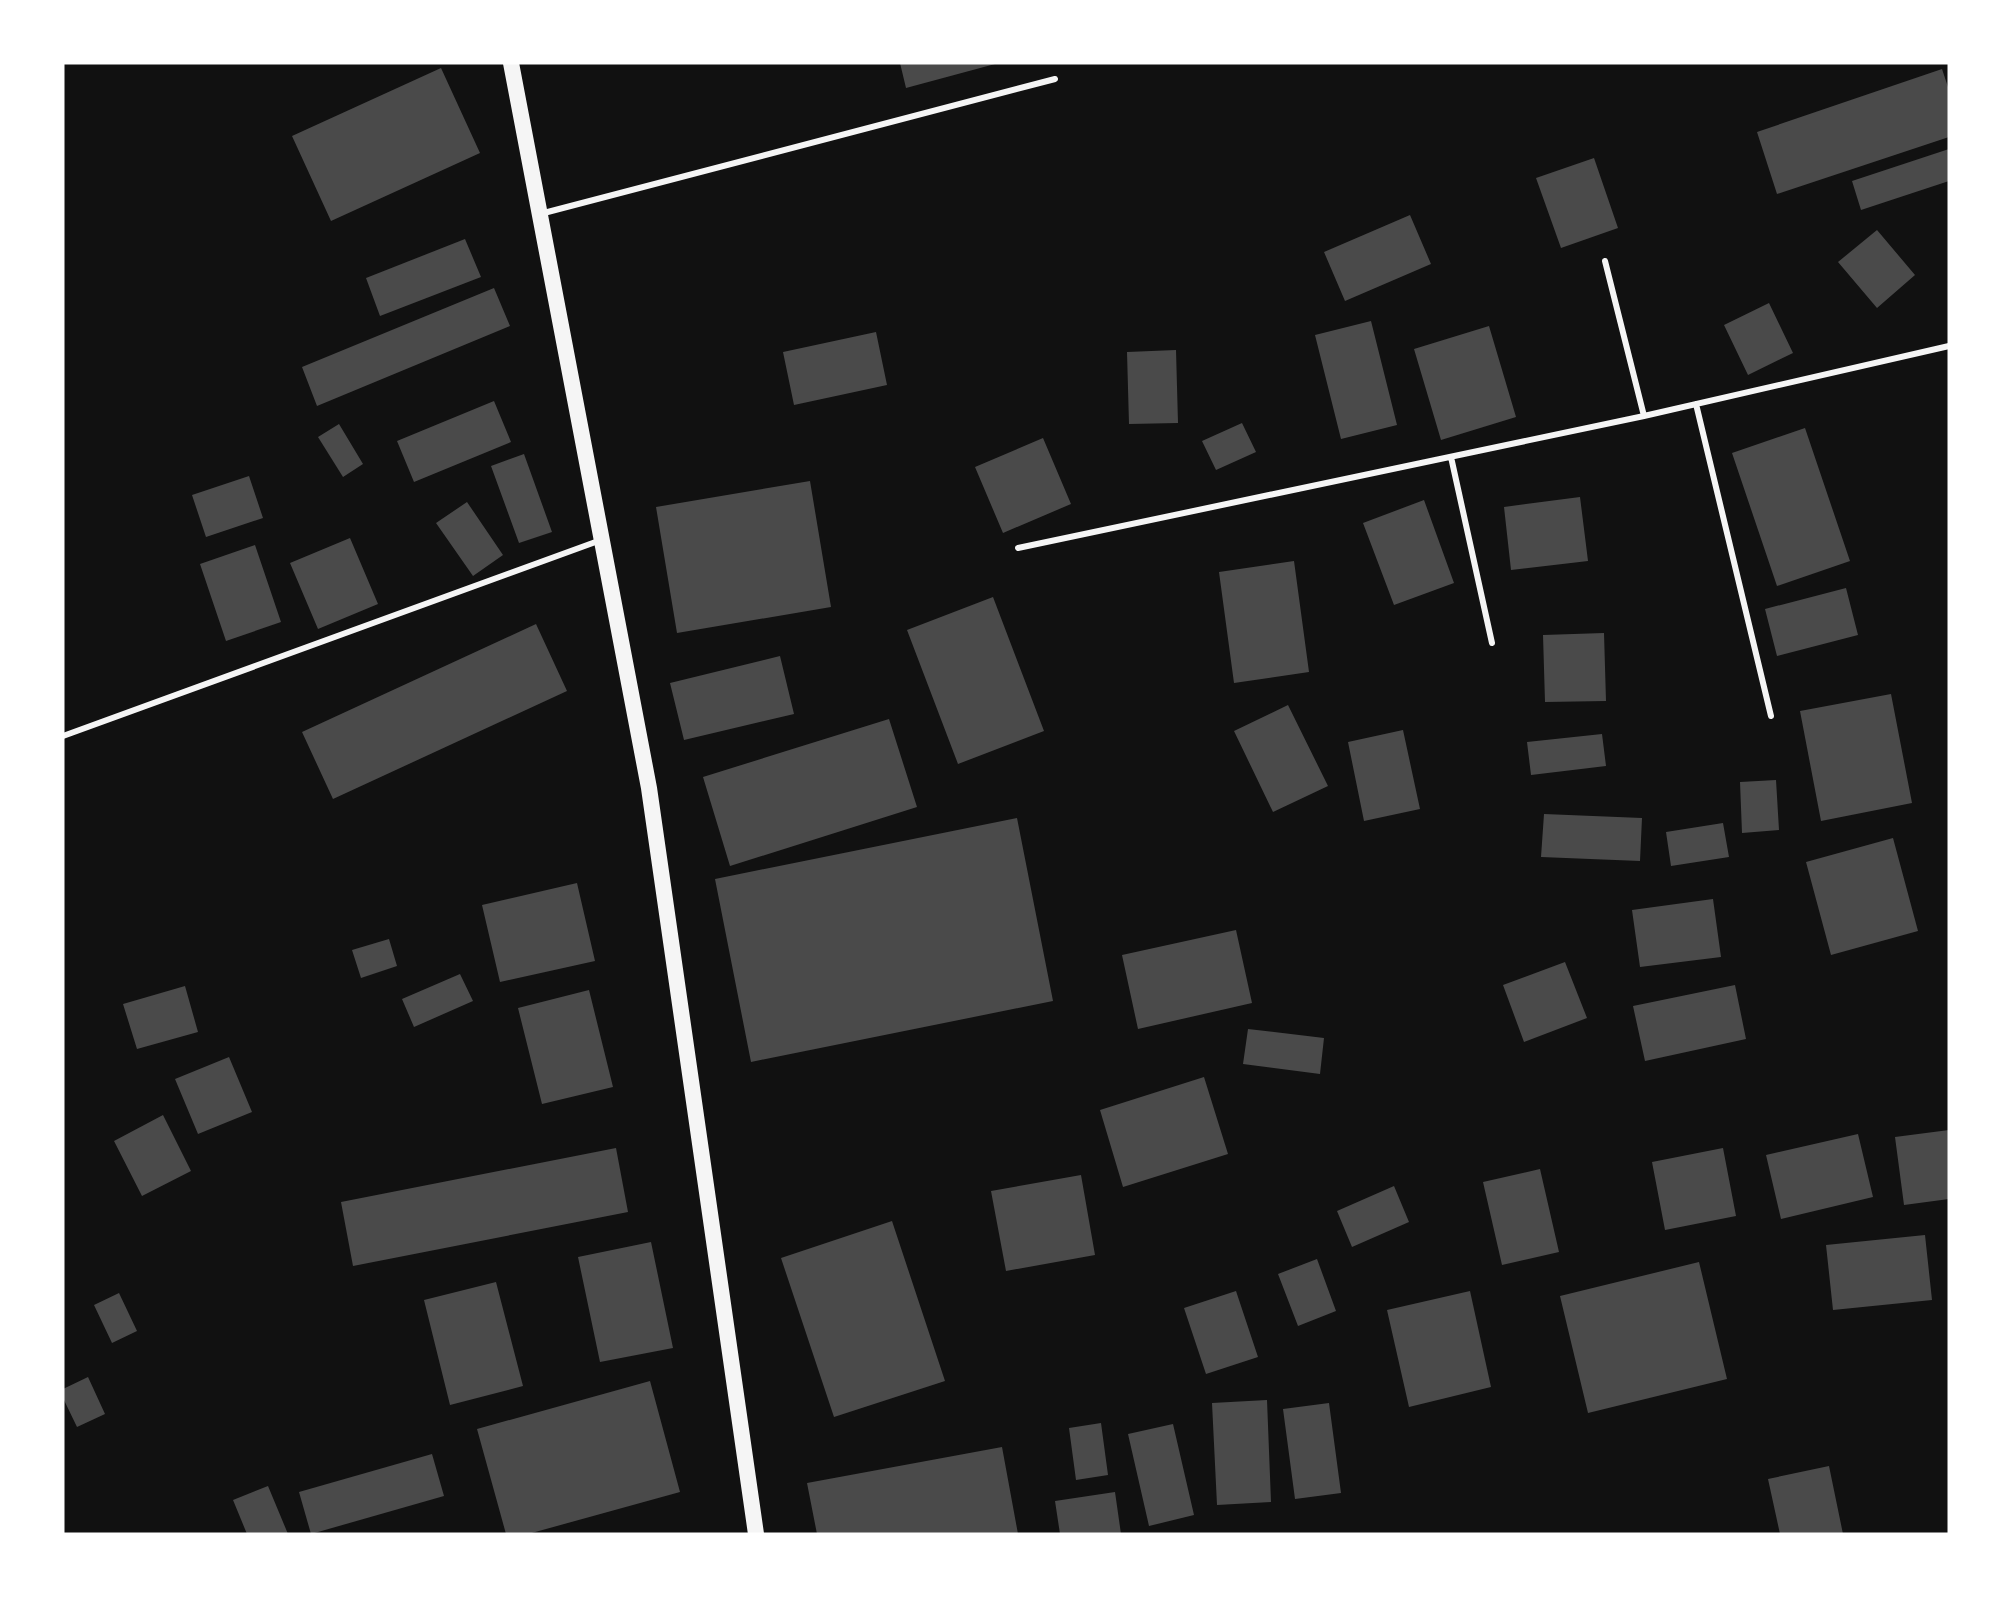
<svg xmlns="http://www.w3.org/2000/svg" width="2012" height="1597" font-family="'DejaVu Sans',sans-serif">
  <style>
    .building { fill: #4a4a4a }
    .lines { fill: none; stroke-linecap: round; stroke-linejoin: round }
    .minor { stroke: #f5f5f5; stroke-width: 6 }
    .trunk { stroke: #f5f5f5; stroke-width: 16 }
  </style>
  <rect width="100%" height="100%" fill="#111"/>
  <!-- building -->
  <path class="building" d="M 900,63 L 995,63 L 995,64 L 906,88 Z
    M 441,68 L 480,153 L 331,221 L 292,136 Z
    M 1942,69 L 1949,90 L 1949,137 L 1777,194 L 1757,132 Z
    M 1949,149 L 1949,181 L 1861,210 L 1852,181 Z
    M 1594,158 L 1618,228 L 1561,248 L 1536,178 Z
    M 1410,215 L 1431,264 L 1345,301 L 1324,252 Z
    M 1877,230 L 1915,275 L 1877,308 L 1838,262 Z
    M 465,239 L 481,277 L 380,316 L 366,278 Z
    M 494,288 L 510,326 L 317,406 L 302,367 Z
    M 1769,303 L 1793,353 L 1748,375 L 1724,325 Z
    M 1371,321 L 1397,425 L 1341,439 L 1315,335 Z
    M 1489,326 L 1516,417 L 1441,440 L 1414,349 Z
    M 876,332 L 887,385 L 794,405 L 783,352 Z
    M 1176,350 L 1178,423 L 1129,424 L 1127,352 Z
    M 494,401 L 511,442 L 414,482 L 397,441 Z
    M 1242,423 L 1256,452 L 1216,470 L 1202,441 Z
    M 339,424 L 363,464 L 343,477 L 318,437 Z
    M 1805,428 L 1850,561 L 1777,586 L 1732,453 Z
    M 1043,438 L 1071,504 L 1003,533 L 975,467 Z
    M 524,454 L 552,532 L 519,543 L 491,466 Z
    M 249,476 L 263,518 L 206,537 L 192,495 Z
    M 810,481 L 831,607 L 677,633 L 656,507 Z
    M 1580,497 L 1588,561 L 1511,570 L 1504,507 Z
    M 1424,500 L 1454,583 L 1394,605 L 1363,523 Z
    M 467,502 L 503,555 L 473,576 L 436,523 Z
    M 350,538 L 378,604 L 318,629 L 290,563 Z
    M 255,545 L 281,622 L 226,641 L 200,564 Z
    M 1294,561 L 1309,672 L 1234,683 L 1219,572 Z
    M 1846,588 L 1858,635 L 1777,656 L 1765,609 Z
    M 993,597 L 1044,731 L 958,764 L 907,630 Z
    M 536,624 L 567,691 L 333,799 L 302,732 Z
    M 1604,633 L 1606,701 L 1545,702 L 1543,635 Z
    M 780,656 L 794,714 L 684,740 L 670,683 Z
    M 1891,694 L 1912,803 L 1821,821 L 1800,711 Z
    M 1288,705 L 1328,786 L 1273,812 L 1234,731 Z
    M 889,719 L 917,807 L 730,866 L 703,777 Z
    M 1403,730 L 1420,809 L 1364,821 L 1348,742 Z
    M 1602,734 L 1606,766 L 1531,775 L 1527,742 Z
    M 1776,780 L 1779,830 L 1742,833 L 1740,782 Z
    M 1544,814 L 1642,818 L 1640,861 L 1541,857 Z
    M 1017,818 L 1053,1001 L 751,1062 L 715,879 Z
    M 1723,823 L 1729,857 L 1671,866 L 1666,832 Z
    M 1893,838 L 1918,931 L 1831,955 L 1806,862 Z
    M 577,883 L 595,961 L 500,982 L 482,905 Z
    M 1713,899 L 1721,957 L 1640,967 L 1632,910 Z
    M 1236,930 L 1252,1003 L 1138,1029 L 1122,955 Z
    M 389,939 L 397,966 L 361,978 L 352,950 Z
    M 1565,962 L 1587,1018 L 1524,1042 L 1503,985 Z
    M 460,974 L 473,1001 L 414,1027 L 402,999 Z
    M 1735,985 L 1746,1039 L 1645,1061 L 1633,1006 Z
    M 185,986 L 198,1032 L 137,1049 L 123,1004 Z
    M 589,990 L 613,1087 L 542,1104 L 518,1008 Z
    M 1248,1029 L 1324,1038 L 1320,1074 L 1243,1064 Z
    M 229,1057 L 252,1112 L 198,1134 L 175,1079 Z
    M 1204,1077 L 1228,1154 L 1123,1187 L 1100,1110 Z
    M 163,1115 L 191,1171 L 142,1196 L 114,1141 Z
    M 1949,1130 L 1949,1199 L 1904,1205 L 1895,1137 Z
    M 1858,1134 L 1873,1197 L 1781,1219 L 1766,1155 Z
    M 616,1148 L 628,1212 L 353,1266 L 341,1202 Z
    M 1723,1148 L 1736,1216 L 1665,1230 L 1652,1162 Z
    M 1540,1169 L 1559,1252 L 1502,1265 L 1483,1182 Z
    M 1081,1175 L 1095,1255 L 1006,1271 L 991,1191 Z
    M 1394,1186 L 1409,1222 L 1352,1247 L 1337,1211 Z
    M 892,1221 L 945,1381 L 834,1417 L 781,1258 Z
    M 1925,1235 L 1932,1300 L 1833,1310 L 1826,1245 Z
    M 651,1242 L 673,1348 L 600,1362 L 578,1257 Z
    M 1317,1259 L 1336,1311 L 1298,1326 L 1278,1274 Z
    M 1699,1262 L 1727,1379 L 1588,1413 L 1560,1296 Z
    M 496,1282 L 523,1386 L 450,1405 L 424,1300 Z
    M 1236,1291 L 1258,1357 L 1206,1374 L 1184,1308 Z
    M 1470,1291 L 1491,1387 L 1409,1407 L 1387,1310 Z
    M 119,1293 L 137,1331 L 112,1343 L 94,1305 Z
    M 88,1377 L 105,1414 L 77,1427 L 63,1398 L 63,1389 Z
    M 650,1381 L 680,1492 L 528,1534 L 506,1534 L 477,1429 Z
    M 1267,1400 L 1271,1502 L 1217,1505 L 1212,1403 Z
    M 1329,1403 L 1341,1493 L 1295,1499 L 1283,1409 Z
    M 1101,1423 L 1108,1475 L 1076,1480 L 1069,1428 Z
    M 1173,1424 L 1194,1515 L 1149,1526 L 1128,1434 Z
    M 1002,1447 L 1018,1534 L 817,1534 L 807,1483 Z
    M 432,1454 L 444,1496 L 311,1534 L 299,1492 Z
    M 1829,1466 L 1843,1534 L 1780,1534 L 1768,1479 Z
    M 268,1486 L 288,1534 L 247,1534 L 233,1500 Z
    M 1115,1492 L 1121,1534 L 1060,1534 L 1055,1501 Z"/>
  <g class="lines">
    <!-- minor -->
    <path class="minor" d="M 540,214 L 1055,79
      M 1605,261 L 1644,416
      M 1696,404 L 1771,716
      M 1451,457 L 1492,643
      M 1018,548 L 1644,416 L 1949,346
      M 63,736 L 601,540"/>
    <!-- trunk -->
    <path class="trunk" d="M 511,63 L 649,788 L 756,1534"/>
  </g>
  <!-- border -->
  <rect width="2012" height="1597" fill="none" stroke="#ffffff" stroke-width="129"/>
</svg>
